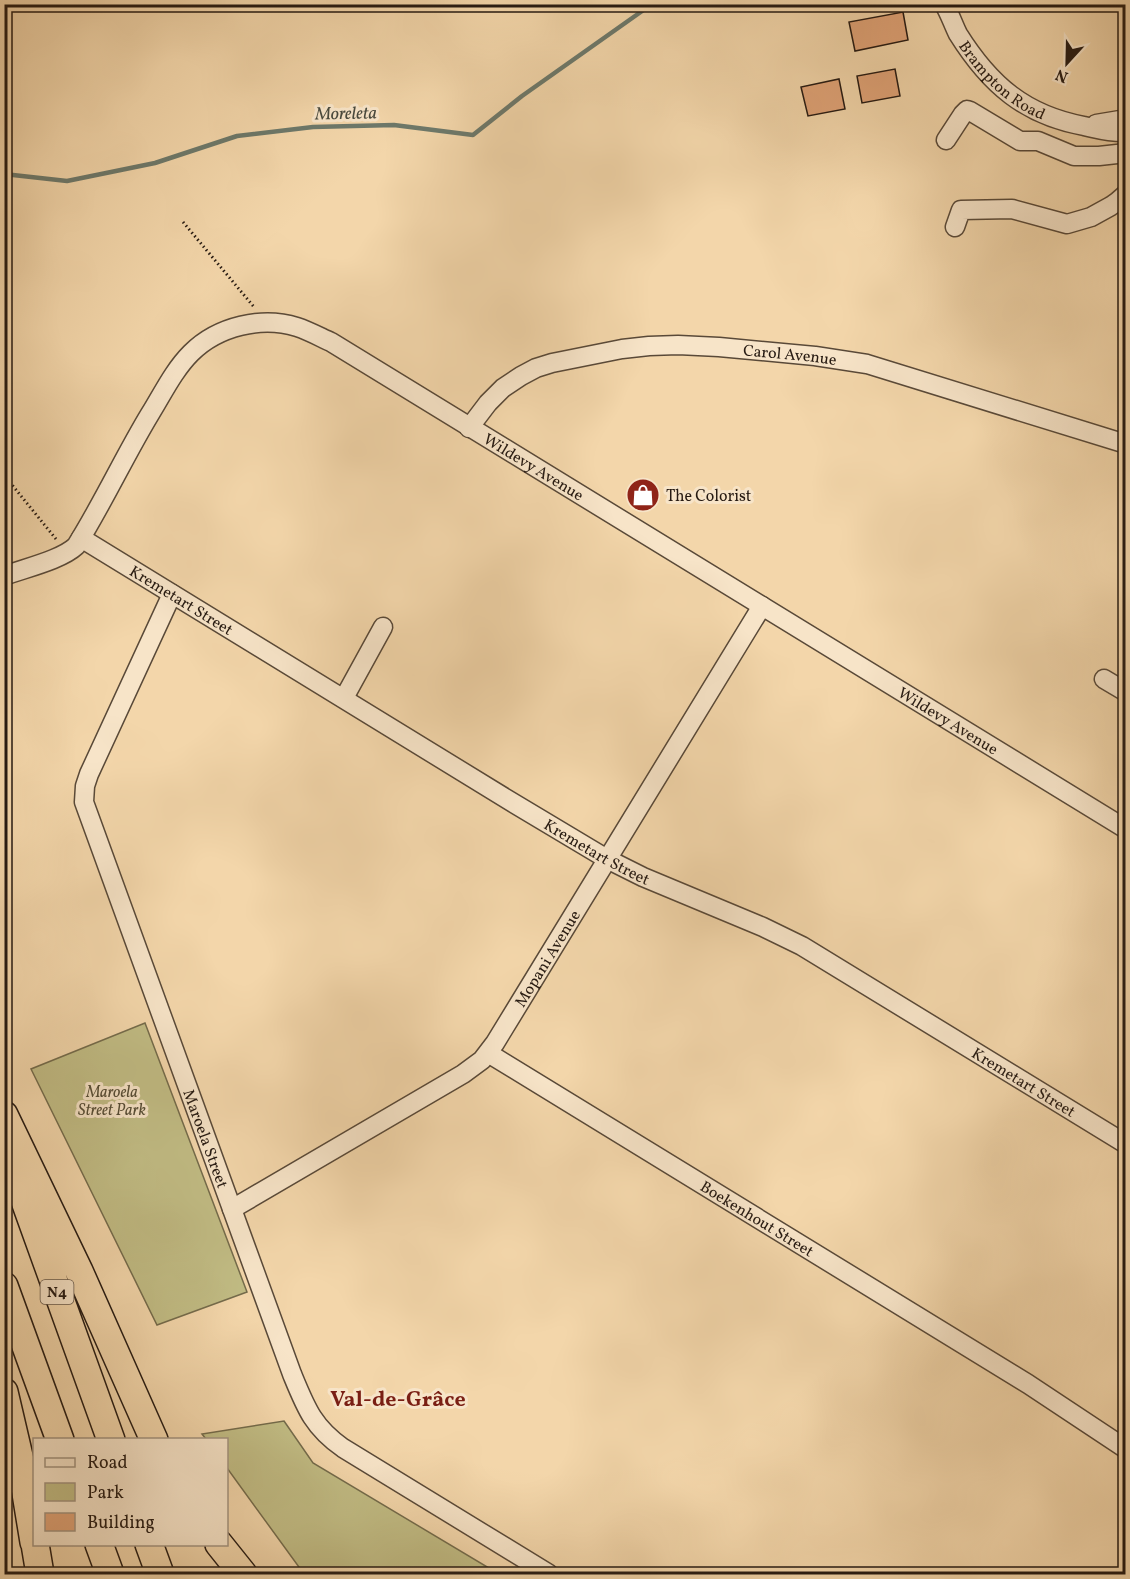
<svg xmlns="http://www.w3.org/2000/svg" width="1130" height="1579" font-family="Vollkorn,serif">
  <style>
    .green { fill: #c1bc84; stroke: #746b4b; stroke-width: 1.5 }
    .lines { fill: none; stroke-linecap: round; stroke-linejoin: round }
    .stream { stroke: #6d796b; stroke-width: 4.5 }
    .building { fill: #e0a377; stroke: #261a12; stroke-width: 1.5 }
    .minor-casing { stroke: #594938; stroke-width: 21 }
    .highway-casing { stroke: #261a12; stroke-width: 30 }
    .path { stroke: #261a12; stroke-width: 3; stroke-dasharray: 1.5 3; stroke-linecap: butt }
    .minor { stroke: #f7e4c8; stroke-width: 18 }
    .highway { stroke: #f3d6aa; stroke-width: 27 }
    .labels { text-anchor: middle; stroke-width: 6; stroke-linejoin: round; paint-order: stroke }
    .shield { fill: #f7e4c8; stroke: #655749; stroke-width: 1.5 }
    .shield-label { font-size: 15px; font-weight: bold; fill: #261a12 }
    .street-label { font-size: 16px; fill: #261a12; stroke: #f7e4c8 }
    .poi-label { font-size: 16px; fill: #261a12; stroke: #f7e4c8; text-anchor: start }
    .park-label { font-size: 16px; font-style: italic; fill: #544b34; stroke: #f7e4c8 }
    .water-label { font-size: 18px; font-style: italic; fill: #494a3e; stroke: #f7e4c8 }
    .district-label { font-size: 22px; font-weight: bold; fill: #7a1f14; stroke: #f7e4c8 }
  </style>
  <rect width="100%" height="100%" fill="#f3d6aa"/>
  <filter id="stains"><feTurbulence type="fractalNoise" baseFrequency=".00333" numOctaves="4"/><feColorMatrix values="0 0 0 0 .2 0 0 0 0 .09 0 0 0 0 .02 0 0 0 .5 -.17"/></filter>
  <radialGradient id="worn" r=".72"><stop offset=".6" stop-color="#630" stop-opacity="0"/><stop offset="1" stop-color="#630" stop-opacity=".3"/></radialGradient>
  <!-- green -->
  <path class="green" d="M 145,1023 L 247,1292 L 157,1325 L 31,1069 Z
    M 284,1421 L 313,1463 L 499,1574 L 304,1574 L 227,1468 L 226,1440 L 206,1439 L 202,1434 Z"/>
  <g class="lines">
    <!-- stream -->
    <path class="stream" d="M 4,174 L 67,181 L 155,163 L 237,136 L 313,127 L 394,125 L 473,135 L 522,96 L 652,4"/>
  </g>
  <!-- building -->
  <path class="building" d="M 903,12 L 908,40 L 855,51 L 849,22 Z
    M 895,69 L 900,96 L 862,103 L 857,76 Z
    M 839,79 L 845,109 L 808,116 L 801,87 Z"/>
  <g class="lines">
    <!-- minor casing -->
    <g class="minor-casing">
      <g id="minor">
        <path id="s1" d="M 944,4 C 950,14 953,24 958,34 C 990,85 1025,115 1084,126 C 1098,129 1111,133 1126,132"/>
        <path d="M 1096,124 L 1126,119"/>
        <path d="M 946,140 L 963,114 L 967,110 L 970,111 L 1020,141 L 1038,141 L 1074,156 L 1099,156 L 1126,153"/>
        <path d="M 955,227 L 961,210 L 1012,209 L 1067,224 L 1091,217 L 1111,206 L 1118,201 L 1126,194"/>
        <path id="s2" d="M 469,428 L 488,403 L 503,388 L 521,376 L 536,368 L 552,363 L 622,349 L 649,346 L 678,345 L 719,347 L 815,356 L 867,364 L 1126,444"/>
        <path id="s3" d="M 81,538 L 515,804 L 607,859 L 643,877 L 763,927 L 802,946 L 1126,1144"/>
        <path id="s4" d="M 4,576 C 25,568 61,560 76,546 C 103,503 124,457 150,414 C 163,393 174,370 191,353 C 218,326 262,316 297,327 C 309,331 320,337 331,342 L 1126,829"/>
        <path id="s5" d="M 172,594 L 89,774 L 85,786 L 84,802 L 292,1374 C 306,1408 313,1427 343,1448 L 549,1574"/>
        <path d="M 1104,679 L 1126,692"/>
        <path d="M 344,698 L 383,627"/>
        <path id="s6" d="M 488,1053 L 1028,1384 L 1126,1449"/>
        <path id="s7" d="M 232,1209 L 463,1074 L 482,1060 L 495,1043 L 762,606"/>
      </g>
    </g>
    <!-- highway casing -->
    <g class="highway-casing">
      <path id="highway" d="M 4,1115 L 79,1271 L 154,1440
        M 13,1168 L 111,1440
        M 4,1286 L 60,1440
        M 4,1392 L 22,1469 L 34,1542
        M 35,1544 L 40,1574
        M 99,1544 L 110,1574
        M 149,1544 L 160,1574
        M 219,1544 L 243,1574"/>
    </g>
    <!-- path -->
    <path class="path" d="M 183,222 L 254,307
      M 4,475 L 56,539"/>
    <!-- minor -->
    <use href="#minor" class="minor"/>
    <!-- highway -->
    <use href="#highway" class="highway"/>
  </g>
  <!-- icons -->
  <defs>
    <g id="shop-disc" transform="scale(1.725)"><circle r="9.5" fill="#8f2418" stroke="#f7e4c8"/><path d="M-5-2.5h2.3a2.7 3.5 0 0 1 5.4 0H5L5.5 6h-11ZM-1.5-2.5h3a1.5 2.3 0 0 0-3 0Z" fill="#fff"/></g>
  </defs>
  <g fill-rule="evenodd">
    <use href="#shop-disc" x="643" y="495"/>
  </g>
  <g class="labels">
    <!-- shield labels -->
    <rect class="shield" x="40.5" y="1280" width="33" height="24" rx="4.5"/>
    <g class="shield-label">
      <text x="57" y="1297">N4</text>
    </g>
    <!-- street labels -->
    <g class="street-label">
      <text dy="6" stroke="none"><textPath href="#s1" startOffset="98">Brampton Road</textPath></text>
      <text dy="6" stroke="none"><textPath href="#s2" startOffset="348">Carol Avenue</textPath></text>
      <text dy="6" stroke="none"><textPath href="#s4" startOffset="693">Wildevy Avenue</textPath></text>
      <text dy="6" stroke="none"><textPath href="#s3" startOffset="118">Kremetart Street</textPath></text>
      <text dy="6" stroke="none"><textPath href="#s4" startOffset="1179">Wildevy Avenue</textPath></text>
      <text dy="6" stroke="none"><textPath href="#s3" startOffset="604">Kremetart Street</textPath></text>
      <text dy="6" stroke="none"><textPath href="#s7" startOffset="412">Mopani Avenue</textPath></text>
      <text dy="6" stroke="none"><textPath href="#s3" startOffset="1090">Kremetart Street</textPath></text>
      <text dy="6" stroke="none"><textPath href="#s5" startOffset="585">Maroela Street</textPath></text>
      <text dy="6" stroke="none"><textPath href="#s6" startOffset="316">Boekenhout Street</textPath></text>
    </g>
    <!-- poi labels -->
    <g class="poi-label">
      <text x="666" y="501">The Colorist</text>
    </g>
    <!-- park labels -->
    <g class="park-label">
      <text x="112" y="1097">Maroela<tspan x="112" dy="18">Street Park</tspan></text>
    </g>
    <!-- water labels -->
    <g class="water-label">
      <text transform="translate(346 113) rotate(-1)" y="6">Moreleta</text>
    </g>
    <!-- district labels -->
    <g class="district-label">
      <text x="398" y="1406">Val-de-Grâce</text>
    </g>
  </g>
  <!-- margin -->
  <rect width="1130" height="1579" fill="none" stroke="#f3d6aa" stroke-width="24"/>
  <rect x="6" y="6" width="1118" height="1567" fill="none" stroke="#261a12" stroke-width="3"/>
  <rect x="12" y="12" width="1106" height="1555" fill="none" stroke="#261a12" stroke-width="1.5"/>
  <!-- legend -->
  <rect x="33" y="1438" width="195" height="108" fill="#f7e4c8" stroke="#a3937f" stroke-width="1.5"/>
  <rect x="45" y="1458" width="30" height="9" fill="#f7e4c8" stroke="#a3937f" stroke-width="1.5"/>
  <text x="87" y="1468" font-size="18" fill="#261a12">Road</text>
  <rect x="45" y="1483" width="30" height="18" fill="#c1bc84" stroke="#a3937f" stroke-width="1.5"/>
  <text x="87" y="1498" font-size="18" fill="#261a12">Park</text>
  <rect x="45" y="1513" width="30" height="18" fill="#e0a377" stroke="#a3937f" stroke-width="1.5"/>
  <text x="87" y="1528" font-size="18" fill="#261a12">Building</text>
  <!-- north arrow -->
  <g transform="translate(1067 63) rotate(202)" stroke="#f7e4c8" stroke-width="4.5" paint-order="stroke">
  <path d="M0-4.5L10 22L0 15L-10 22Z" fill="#261a12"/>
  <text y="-9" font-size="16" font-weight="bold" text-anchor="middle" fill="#261a12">N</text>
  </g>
  <rect width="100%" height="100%" filter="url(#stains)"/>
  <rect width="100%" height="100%" fill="url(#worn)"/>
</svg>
